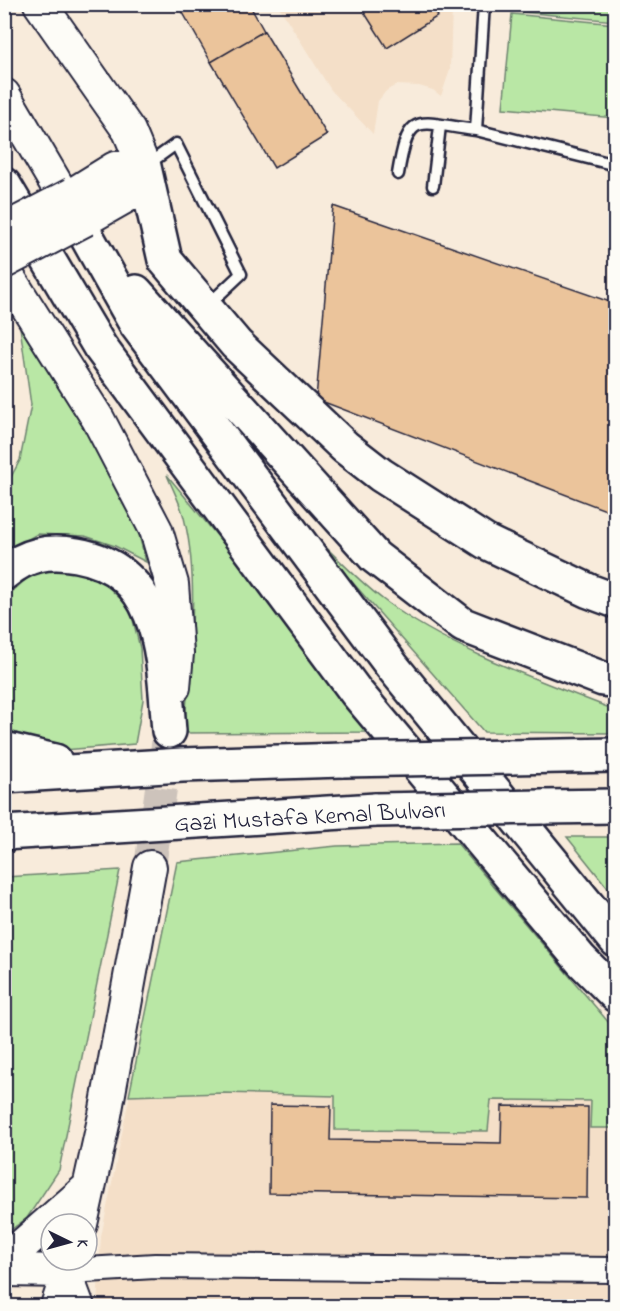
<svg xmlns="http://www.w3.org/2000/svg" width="620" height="1311" font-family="'Indie Flower',sans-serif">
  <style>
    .built { fill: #f4dfc8 }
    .green { fill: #b9e7a5; stroke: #6e8470; stroke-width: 1.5 }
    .building { fill: #ebc49b; stroke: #22223b; stroke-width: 1.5 }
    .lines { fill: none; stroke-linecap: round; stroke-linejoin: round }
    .primary-tunnel { stroke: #cdc3bb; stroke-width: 32; stroke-dasharray: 32 16; stroke-linecap: butt }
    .service-casing { stroke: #22223b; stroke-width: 15 }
    .tertiary-casing { stroke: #22223b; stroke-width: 28 }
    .primary-casing { stroke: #22223b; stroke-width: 36 }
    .trunk-casing { stroke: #22223b; stroke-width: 38 }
    .service { stroke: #fdfcf7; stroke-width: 10 }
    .tertiary { stroke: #fdfcf7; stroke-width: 24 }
    .primary { stroke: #fdfcf7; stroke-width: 32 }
    .trunk { stroke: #fdfcf7; stroke-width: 33 }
    .primary-bridge-casing { stroke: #22223b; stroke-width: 36; stroke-linecap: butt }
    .trunk-bridge-casing { stroke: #22223b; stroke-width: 38; stroke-linecap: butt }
    .primary-bridge { stroke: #fdfcf7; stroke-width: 32 }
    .trunk-bridge { stroke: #fdfcf7; stroke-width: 33 }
    .labels { text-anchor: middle; stroke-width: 4.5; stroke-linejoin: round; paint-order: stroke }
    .street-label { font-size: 24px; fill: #22223b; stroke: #fdfcf7 }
  </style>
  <rect width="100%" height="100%" fill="#f8ebdb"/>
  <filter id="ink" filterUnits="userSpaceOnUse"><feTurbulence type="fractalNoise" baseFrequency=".0167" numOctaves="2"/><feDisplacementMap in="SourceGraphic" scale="12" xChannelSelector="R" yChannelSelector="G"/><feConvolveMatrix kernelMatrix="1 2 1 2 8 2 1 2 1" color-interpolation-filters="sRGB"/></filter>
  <g filter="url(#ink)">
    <!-- built -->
    <path class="built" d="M 278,5 L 452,5 L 450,70 L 441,96 L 433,90 L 419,86 L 396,85 L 386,91 L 378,101 L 373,134 L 331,90 Z
      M 457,843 L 615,1030 L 615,1306 L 97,1306 L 101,1237 L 177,862 L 337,846 Z"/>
    <!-- green -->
    <path class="green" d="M 492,4 L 615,5 L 615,21 L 491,9 Z
      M 512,14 L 615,24 L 615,118 L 503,108 Z
      M 19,320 L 61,380 L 133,512 L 146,562 L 115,546 L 85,536 L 37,534 L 5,553 L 4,490 L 20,460 L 31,405 Z
      M 167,475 L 379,732 L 184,733 C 189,669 200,585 185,522 C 182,506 173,490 167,475 Z
      M 295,517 C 325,545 353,577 385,601 C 449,649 541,681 615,710 L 615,733 L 484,732 Z
      M 74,569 L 104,583 L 130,608 L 140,648 L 143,700 L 135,744 L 52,751 L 4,727 L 4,599 L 34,572 Z
      M 567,837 L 615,837 L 615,897 Z
      M 457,843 L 615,1030 L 615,1128 L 590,1128 L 591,1101 L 491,1100 L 488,1131 L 335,1130 L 335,1096 L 222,1093 L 129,1096 L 177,862 L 337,846 Z
      M 120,870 L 59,1170 L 27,1218 L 5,1234 L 5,877 Z"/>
    <!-- building -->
    <path class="building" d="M 178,4 L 249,4 L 264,31 L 211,62 Z
      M 359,4 L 430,4 L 438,16 L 387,48 Z
      M 264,31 L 327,135 L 274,168 L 211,62 Z
      M 333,206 L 616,304 L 616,514 L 316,399 Z
      M 270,1105 L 331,1106 L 330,1140 L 501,1143 L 502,1106 L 588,1107 L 587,1198 L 269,1193 Z"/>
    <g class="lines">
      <!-- primary-tunnel -->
      <path class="primary-tunnel" d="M 150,867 L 169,731"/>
      <!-- service casing -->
      <g class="service-casing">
        <path id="service" d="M 484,4 L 476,130 L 616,165
          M 147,165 L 176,144 L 241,274 L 207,306
          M 398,174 C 409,108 417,123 476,130
          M 433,186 L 440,126"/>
      </g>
      <!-- tertiary casing -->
      <g class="tertiary-casing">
        <path id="tertiary" d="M 82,1306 L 69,1271 L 155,1266 L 616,1270"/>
      </g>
      <!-- primary casing -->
      <g class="primary-casing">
        <path id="primary" d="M 40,4 L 129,131 L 144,167 L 130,194 L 86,219
          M 4,95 L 78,221
          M 73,194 L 115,168 L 144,167
          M 4,270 L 98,419 L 156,530 L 172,584 L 177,653 L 174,687
          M 81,1224 L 105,1115 L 150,867
          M 4,1255 L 18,1249 L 89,1187
          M 4,1270 L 69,1271
          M 57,1306 L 72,1260"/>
      </g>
      <!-- trunk casing -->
      <g class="trunk-casing">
        <path id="trunk" d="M 144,167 L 165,260 L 236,344 L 345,447 L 381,475 L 486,542 L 589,591 L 616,601
          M 4,185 L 100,347 L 356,692 L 581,960 L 616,995
          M 87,237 L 136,324 L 392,666 L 616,940
          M 136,292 L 375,557 L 463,625 L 603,679 L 616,681
          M 4,573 C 27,554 48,550 77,555 C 165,571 163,660 169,731
          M 4,749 L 55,761
          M 510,757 L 616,755
          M 4,776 L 182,765 L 343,760
          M 543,807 L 616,806
          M 4,833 L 376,810"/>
      </g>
      <!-- service -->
      <use href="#service" class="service"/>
      <!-- tertiary -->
      <use href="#tertiary" class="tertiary"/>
      <!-- primary -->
      <use href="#primary" class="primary"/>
      <!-- trunk -->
      <use href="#trunk" class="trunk"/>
      <!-- primary-bridge casing -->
      <g class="primary-bridge-casing">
        <path id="primary-bridge" d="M 4,230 L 73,194
          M 4,262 L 86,219"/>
      </g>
      <!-- trunk-bridge casing -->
      <g class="trunk-bridge-casing">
        <path id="trunk-bridge" d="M 343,760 L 510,757
          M 376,810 L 543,807"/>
      </g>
      <!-- primary-bridge -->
      <use href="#primary-bridge" class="primary-bridge"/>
      <!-- trunk-bridge -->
      <use href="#trunk-bridge" class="trunk-bridge"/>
    </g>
  </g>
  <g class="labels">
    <!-- street labels -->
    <g class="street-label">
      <text transform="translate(310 816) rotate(-3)" y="8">Gazi Mustafa Kemal Bulvarı</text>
    </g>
  </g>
  <!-- margin -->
  <rect width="620" height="1311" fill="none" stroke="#fdfcf7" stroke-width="24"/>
  <rect x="12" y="12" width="596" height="1287" fill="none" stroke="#22223b" stroke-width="2" filter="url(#ink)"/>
  <!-- north arrow -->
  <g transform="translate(69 1242) rotate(95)"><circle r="28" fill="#fdfcf7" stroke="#a5a5ac" stroke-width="1.5"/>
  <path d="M0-4.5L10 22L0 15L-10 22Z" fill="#22223b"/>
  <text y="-9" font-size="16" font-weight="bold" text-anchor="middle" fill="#22223b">K</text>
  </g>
</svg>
